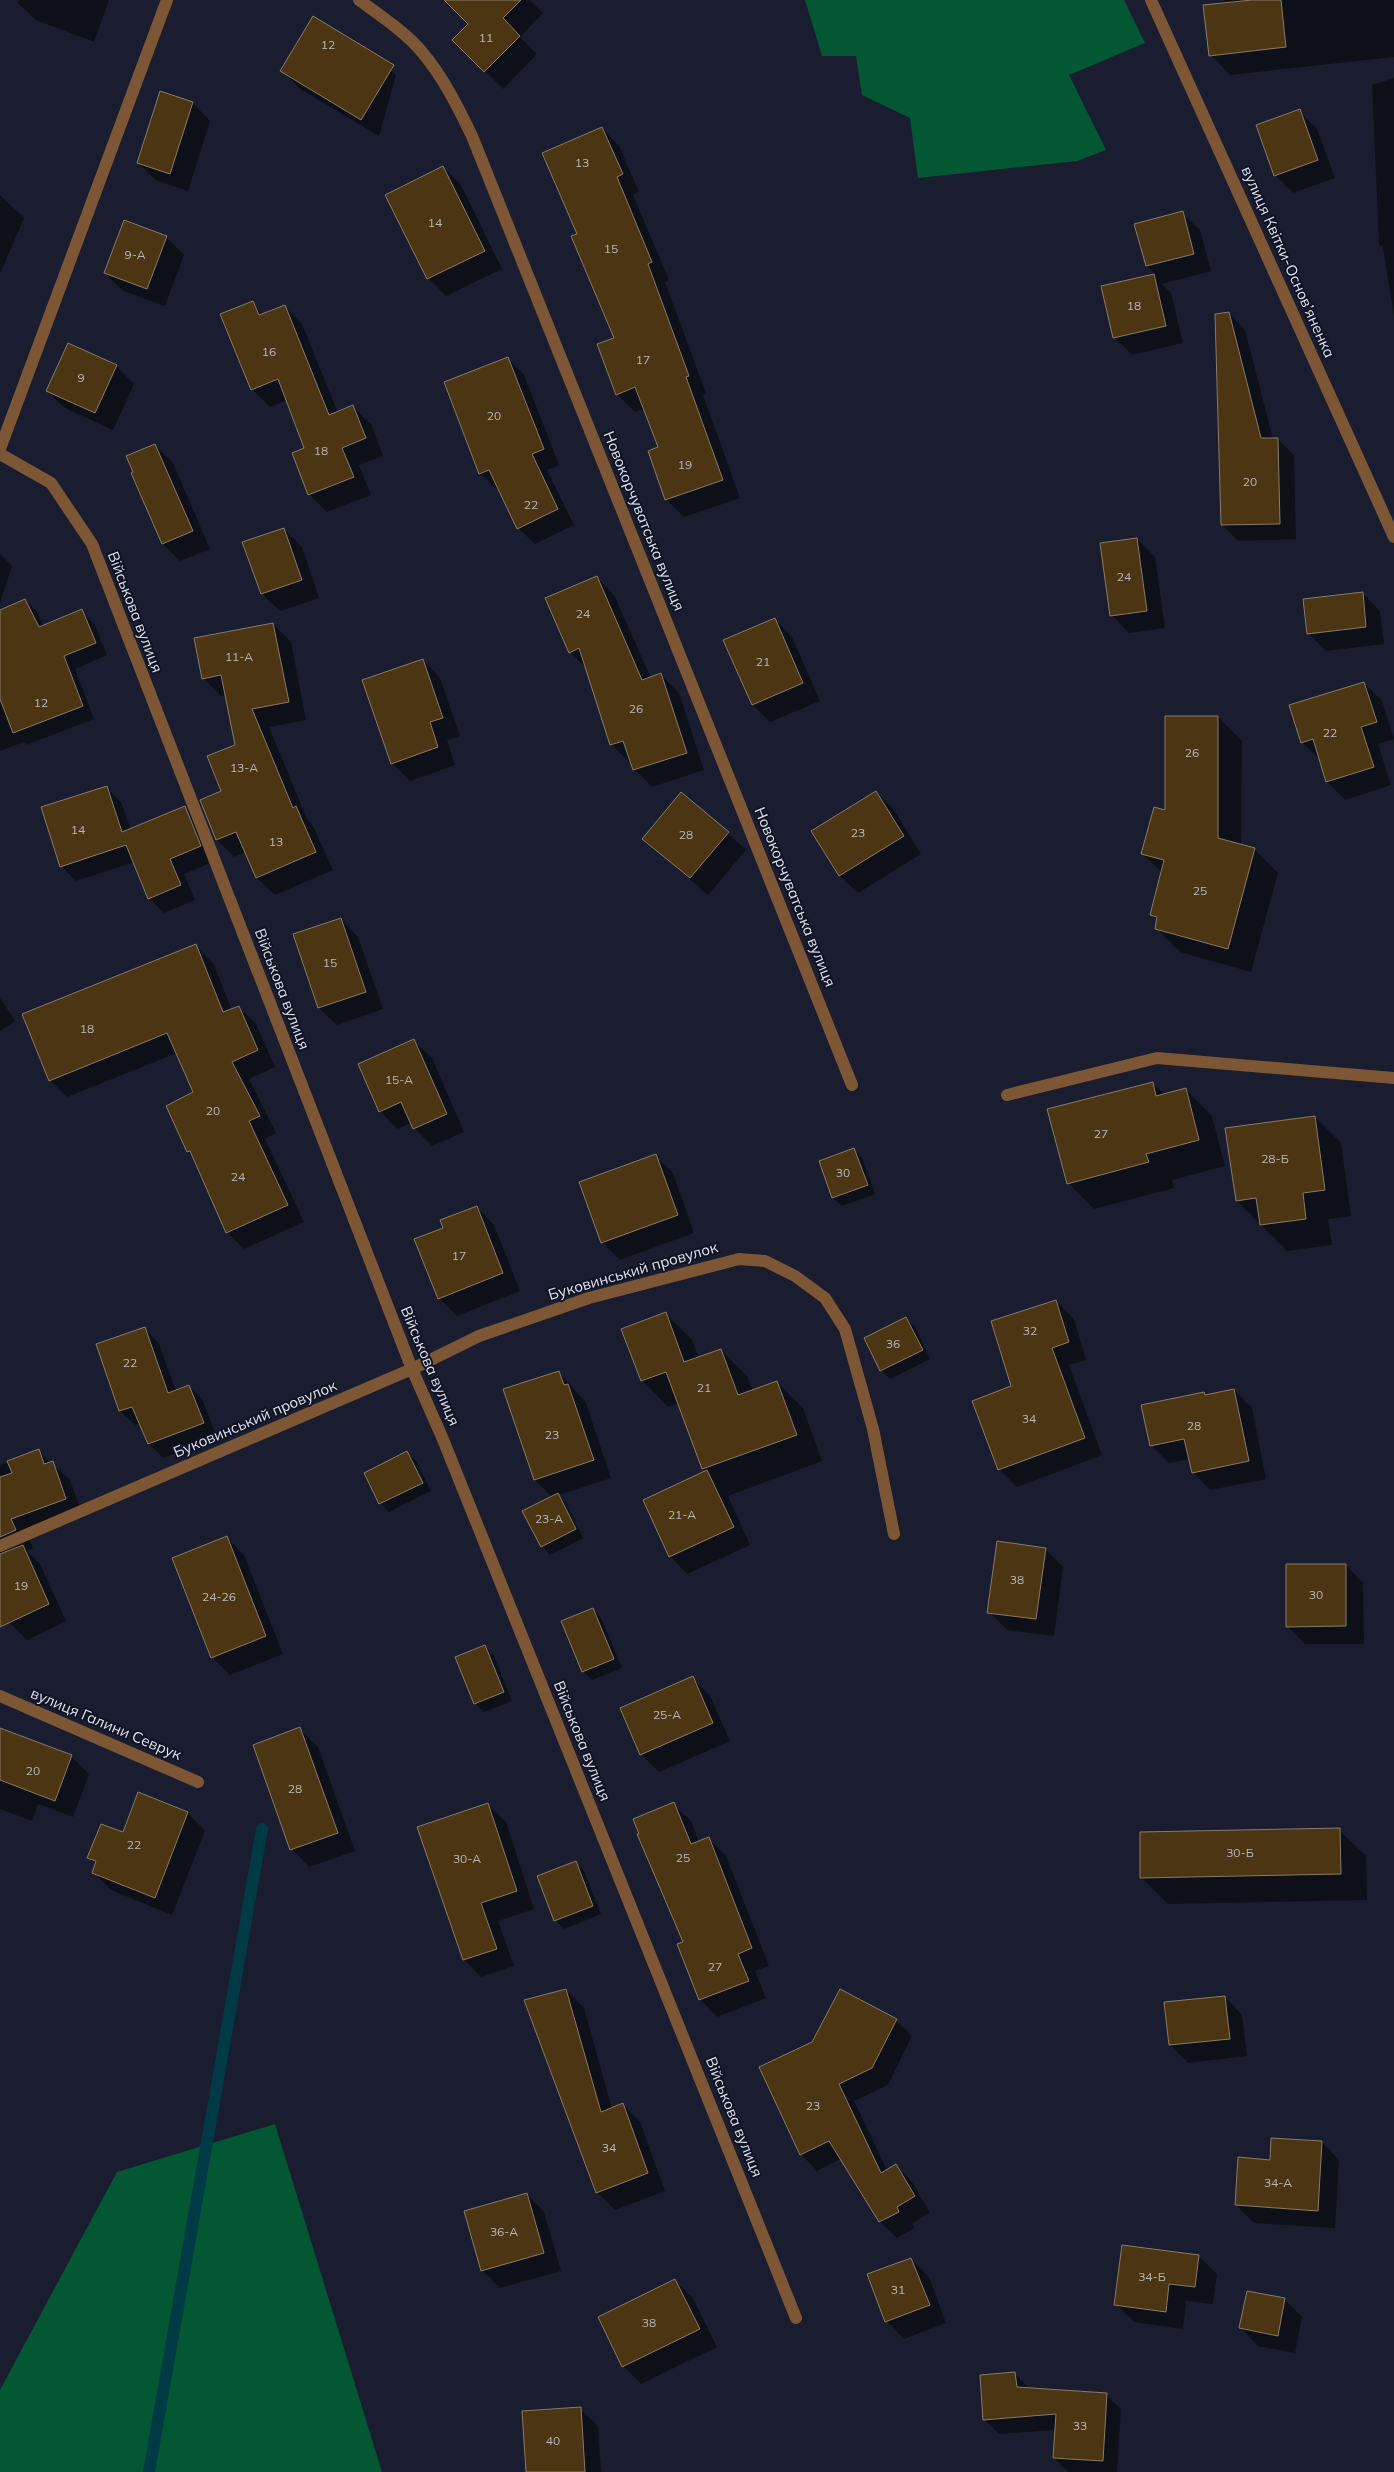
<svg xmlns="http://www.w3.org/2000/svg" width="1394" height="2472" font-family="Mulish,sans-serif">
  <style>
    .forest { fill: #035833 }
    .shadow { fill: #0007 }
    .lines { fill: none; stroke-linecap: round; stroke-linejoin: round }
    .stream { stroke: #003a45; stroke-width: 12 }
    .building { fill: #4b3513; stroke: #8a7b67 }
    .minor { stroke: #7d5735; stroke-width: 12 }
    .labels { text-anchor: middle; stroke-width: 4; stroke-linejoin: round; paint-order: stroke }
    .number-label { font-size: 12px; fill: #bab7b8 }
    .street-label { font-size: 15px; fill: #dfe2ef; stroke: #111425 }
  </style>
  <rect width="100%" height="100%" fill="#191d2f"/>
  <!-- forest -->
  <path class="forest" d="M 805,0 L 1124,0 L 1145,43 L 1069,75 L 1106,150 L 1077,161 L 918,178 L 910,118 L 862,95 L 856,56 L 822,56 Z
    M 275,2124 L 382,2472 L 0,2472 L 0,2390 L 117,2172 Z"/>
  <!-- shadow -->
  <path class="shadow" d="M 19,0 L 109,0 L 94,42 L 36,20 L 18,3 Z
    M 446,0 L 530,0 L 543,13 L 520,37 L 537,54 L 503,89 L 454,40 L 470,24 Z
    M 1224,0 L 1394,0 L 1394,57 L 1230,75 L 1211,55 Z
    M 378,57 L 396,75 L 379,136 L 299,88 L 282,71 Z
    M 1394,78 L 1394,316 L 1383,248 L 1379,244 L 1372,85 Z
    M 193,103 L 210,121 L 188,191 L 156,180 L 138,163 Z
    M 1299,111 L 1317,129 L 1335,178 L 1293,193 L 1275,175 Z
    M 602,128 L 619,146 L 639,192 L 633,195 L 669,280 L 665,282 L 706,393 L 703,395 L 740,498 L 684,517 L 666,499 L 660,448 L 645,408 L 635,412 L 617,394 L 616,339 L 578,234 Z
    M 443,167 L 461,185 L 502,269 L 446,296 L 428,278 Z
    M 0,195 L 24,218 L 0,274 Z
    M 1182,213 L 1200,230 L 1211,271 L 1162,284 L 1171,293 L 1183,343 L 1132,355 L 1114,337 L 1103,287 L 1156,275 L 1147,266 Z
    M 166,237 L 184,255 L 165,306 L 123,291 L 105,273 Z
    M 252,303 L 264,315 L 284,306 L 302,324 L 338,413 L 353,407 L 371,424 L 383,456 L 359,465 L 371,495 L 327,512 L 309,494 L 306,449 L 287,400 L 270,407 L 252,389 Z
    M 1229,313 L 1245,330 L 1273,439 L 1278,439 L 1294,455 L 1296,539 L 1238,541 L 1222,525 Z
    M 508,358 L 524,375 L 559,465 L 547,470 L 574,525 L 535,544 L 518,528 L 499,488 L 496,489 L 480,473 Z
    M 116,366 L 134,384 L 113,430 L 65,408 L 47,391 Z
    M 155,445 L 173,463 L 210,549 L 180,561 L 163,544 Z
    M 284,529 L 302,547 L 319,598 L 280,611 L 262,594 Z
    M 1137,539 L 1155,557 L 1165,628 L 1129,633 L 1112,615 Z
    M 0,554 L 12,566 L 0,603 Z
    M 597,577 L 614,595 L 651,678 L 661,675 L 679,693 L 704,770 L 652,787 L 634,769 L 632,761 L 629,762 L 611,744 L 586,668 L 570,652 Z
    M 1362,593 L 1380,611 L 1384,644 L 1326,651 L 1308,633 Z
    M 25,600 L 37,612 L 44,627 L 81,611 L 94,623 L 107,655 L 75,669 L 94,719 L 26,745 L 24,742 L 0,751 L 0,612 Z
    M 775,619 L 792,637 L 820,701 L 770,722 L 753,705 Z
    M 273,624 L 291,642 L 306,720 L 269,727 L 307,819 L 313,826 L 333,870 L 275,895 L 257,878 L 246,852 L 234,857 L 217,840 L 223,792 L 236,745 L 227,695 L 221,696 L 203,678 Z
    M 423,660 L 440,678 L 460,736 L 447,740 L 455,765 L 410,781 L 392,763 Z
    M 1364,683 L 1382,701 L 1394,739 L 1378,744 L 1391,785 L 1345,800 L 1327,782 L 1320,760 L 1302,742 Z
    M 1218,717 L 1242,741 L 1241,846 L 1254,849 L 1278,873 L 1251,972 L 1180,952 L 1156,928 L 1158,921 L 1151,914 L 1162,873 L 1142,853 Z
    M 106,787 L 121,802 L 131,830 L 185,807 L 199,822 L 215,861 L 184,874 L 195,900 L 164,913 L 149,898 L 134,862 L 76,881 L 61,866 Z
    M 876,792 L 894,810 L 921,854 L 858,893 L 840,876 L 813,831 Z
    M 728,833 L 746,850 L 708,895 L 644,839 Z
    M 341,919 L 358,937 L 383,1009 L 337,1025 L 319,1008 Z
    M 196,946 L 213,963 L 232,1010 L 239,1007 L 256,1024 L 275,1067 L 249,1079 L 276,1133 L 265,1139 L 304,1222 L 244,1249 L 227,1232 L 194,1157 L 188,1152 L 167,1106 L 194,1092 L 177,1053 L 67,1097 L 50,1080 Z
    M 0,998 L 15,1021 L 0,1031 Z
    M 414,1041 L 432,1058 L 464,1132 L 432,1146 L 414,1128 L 412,1123 L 397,1129 L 380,1111 Z
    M 1152,1083 L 1165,1095 L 1186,1090 L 1212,1116 L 1225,1166 L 1172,1180 L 1174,1188 L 1094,1209 L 1068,1183 Z
    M 1315,1117 L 1341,1143 L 1351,1216 L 1328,1219 L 1332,1245 L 1287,1251 L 1237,1201 Z
    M 854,1149 L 862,1158 L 875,1194 L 842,1206 L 833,1198 L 820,1162 Z
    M 655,1156 L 673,1173 L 694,1233 L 620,1260 L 602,1242 Z
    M 477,1207 L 494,1225 L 520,1291 L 457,1316 L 439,1298 L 445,1228 Z
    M 1056,1301 L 1074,1319 L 1086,1360 L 1069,1365 L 1102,1455 L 1017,1487 L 999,1469 L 1013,1387 Z
    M 666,1314 L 692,1340 L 699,1358 L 721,1350 L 747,1376 L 753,1391 L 777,1382 L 803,1408 L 822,1461 L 728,1496 L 750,1545 L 687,1574 L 670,1556 L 707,1472 L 703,1469 L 679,1403 L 668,1407 L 642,1380 Z
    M 906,1319 L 915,1327 L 930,1359 L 890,1379 L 881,1370 L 866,1339 Z
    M 145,1329 L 159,1344 L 176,1391 L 189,1386 L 203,1401 L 217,1437 L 163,1458 L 149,1444 L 140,1423 L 135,1425 L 120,1411 L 97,1345 Z
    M 559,1372 L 586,1403 L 611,1478 L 559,1495 L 566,1503 L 583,1538 L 550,1555 L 542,1546 L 552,1497 L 535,1480 Z
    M 1234,1390 L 1252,1408 L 1266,1479 L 1210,1490 L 1193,1472 L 1190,1459 L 1169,1463 L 1151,1445 L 1203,1393 L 1206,1396 Z
    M 38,1451 L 70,1480 L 83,1516 L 28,1537 L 33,1548 L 27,1551 L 40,1564 L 66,1621 L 27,1640 L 9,1622 L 0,1608 L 0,1465 Z
    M 407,1453 L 416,1461 L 431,1491 L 389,1512 L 380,1503 Z
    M 227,1538 L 244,1555 L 283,1654 L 230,1675 L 212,1657 Z
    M 1045,1549 L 1063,1567 L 1054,1636 L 1007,1630 L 989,1612 Z
    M 1346,1565 L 1363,1583 L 1364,1644 L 1305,1644 L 1287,1626 Z
    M 593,1609 L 601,1618 L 622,1668 L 592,1680 L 583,1671 Z
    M 485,1647 L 494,1656 L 512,1701 L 484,1712 L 475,1703 Z
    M 692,1678 L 710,1696 L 730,1741 L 659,1772 L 641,1754 Z
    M 300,1729 L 318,1747 L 355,1851 L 309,1867 L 292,1849 Z
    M 0,1742 L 71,1756 L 89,1774 L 73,1817 L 38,1804 L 32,1821 L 0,1809 Z
    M 139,1794 L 188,1813 L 205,1831 L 172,1915 L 111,1890 L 93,1872 L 96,1865 L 89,1857 L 123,1834 Z
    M 673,1804 L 691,1821 L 699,1842 L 708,1838 L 726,1856 L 769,1966 L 755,1971 L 766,1998 L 717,2017 L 700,1999 L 684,1943 L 641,1834 Z
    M 488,1805 L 506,1822 L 534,1909 L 498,1921 L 514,1966 L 481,1977 L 464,1959 Z
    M 1339,1830 L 1366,1856 L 1367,1900 L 1168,1904 L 1141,1877 Z
    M 575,1862 L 584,1871 L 601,1914 L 564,1929 L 556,1920 L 539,1877 Z
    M 566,1990 L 584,2008 L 612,2109 L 623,2105 L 640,2122 L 665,2191 L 615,2210 L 597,2192 Z
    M 1225,1997 L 1242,2015 L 1247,2056 L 1188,2063 L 1170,2045 Z
    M 896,2020 L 912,2036 L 888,2085 L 854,2101 L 887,2170 L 895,2165 L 912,2182 L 930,2213 L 912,2223 L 914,2228 L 897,2238 L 880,2222 L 841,2159 L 817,2171 L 801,2154 L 813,2043 Z
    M 1322,2142 L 1339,2160 L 1335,2228 L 1254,2223 L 1236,2205 Z
    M 527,2194 L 544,2212 L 561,2271 L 500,2288 L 482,2270 Z
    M 1199,2256 L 1217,2274 L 1213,2304 L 1186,2301 L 1183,2329 L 1134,2322 L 1116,2304 Z
    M 911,2259 L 929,2277 L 946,2323 L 904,2339 L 886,2321 Z
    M 675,2281 L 693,2298 L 717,2347 L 641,2384 L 623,2366 Z
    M 1285,2300 L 1302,2317 L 1295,2353 L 1258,2346 L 1241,2328 Z
    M 1015,2374 L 1030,2389 L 1106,2395 L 1121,2409 L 1117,2472 L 1068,2472 L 1054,2458 L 1056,2430 L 999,2434 L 984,2419 Z
    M 580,2409 L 598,2426 L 601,2472 L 527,2472 Z"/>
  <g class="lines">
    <!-- stream -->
    <path class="stream" d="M 149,2472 L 262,1829"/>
  </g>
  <!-- building -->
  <path class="building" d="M 444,0 L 521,0 L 503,18 L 520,36 L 484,72 L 452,40 L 468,24 Z
    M 1252,0 L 1281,0 L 1286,47 L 1209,56 L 1203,5 Z
    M 313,16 L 394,65 L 361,120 L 280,71 Z
    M 160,91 L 193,102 L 170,174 L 137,163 Z
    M 1300,109 L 1318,160 L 1274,176 L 1256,125 Z
    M 602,127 L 623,174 L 617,177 L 652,262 L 648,264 L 689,376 L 686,377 L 723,480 L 665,500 L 648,451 L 658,447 L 635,387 L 616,395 L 597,344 L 614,338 L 571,236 L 577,234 L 542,153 Z
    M 443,166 L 485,251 L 427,279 L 385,195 Z
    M 1183,211 L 1194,254 L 1146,266 L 1134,224 Z
    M 124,220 L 167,236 L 147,289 L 104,273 Z
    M 1154,274 L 1166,326 L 1113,338 L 1101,286 Z
    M 253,301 L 259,315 L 285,305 L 329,415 L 353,405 L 366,438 L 342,448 L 354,477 L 308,495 L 292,453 L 304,448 L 278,379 L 251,390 L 220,314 Z
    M 1229,312 L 1261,438 L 1278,438 L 1280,524 L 1221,525 L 1215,314 Z
    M 68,343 L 117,365 L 95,413 L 46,391 Z
    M 508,357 L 544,449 L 532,454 L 558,509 L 517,529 L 489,470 L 479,474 L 444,382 Z
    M 155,444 L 193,531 L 162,544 L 131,473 L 133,472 L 126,456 Z
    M 284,528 L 302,580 L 261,594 L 242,542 Z
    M 1137,538 L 1147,611 L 1110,616 L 1100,543 Z
    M 597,576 L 642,680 L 661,673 L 687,753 L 633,770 L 623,741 L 610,745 L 579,648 L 569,653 L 545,598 Z
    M 1363,592 L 1366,627 L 1307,634 L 1303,599 Z
    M 25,599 L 39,627 L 82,609 L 96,643 L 64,656 L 83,706 L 13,733 L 0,699 L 0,610 Z
    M 775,618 L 803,683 L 752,705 L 723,640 Z
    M 273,623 L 289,702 L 252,709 L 293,808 L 296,806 L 316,852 L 256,878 L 236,832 L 216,840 L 200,800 L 221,791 L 207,756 L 235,745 L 221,675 L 202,679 L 194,638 Z
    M 423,659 L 443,718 L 430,722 L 438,747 L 391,764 L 362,680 Z
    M 1364,682 L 1377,722 L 1361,727 L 1374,767 L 1326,782 L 1313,739 L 1301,743 L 1289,705 Z
    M 1165,716 L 1218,716 L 1218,838 L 1255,848 L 1228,949 L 1155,929 L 1157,917 L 1150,915 L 1164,860 L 1141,854 L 1154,807 L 1165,810 Z
    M 107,786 L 122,832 L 185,806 L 201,846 L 170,859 L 181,885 L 148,899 L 126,845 L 60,867 L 41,807 Z
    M 876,791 L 904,836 L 839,876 L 811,831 Z
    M 681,792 L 729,832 L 690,878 L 642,839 Z
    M 341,918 L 366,992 L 318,1008 L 293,934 Z
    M 196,944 L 223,1012 L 239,1006 L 258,1050 L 232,1062 L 260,1116 L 249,1121 L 288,1205 L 226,1233 L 190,1151 L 187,1152 L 166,1106 L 193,1092 L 167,1033 L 49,1081 L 22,1014 Z
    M 414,1039 L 447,1114 L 413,1129 L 401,1102 L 379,1112 L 358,1064 Z
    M 1153,1082 L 1156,1096 L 1186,1088 L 1199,1140 L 1146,1154 L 1149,1162 L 1067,1184 L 1047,1109 Z
    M 1315,1116 L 1325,1190 L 1303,1193 L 1306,1219 L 1260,1225 L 1256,1198 L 1236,1201 L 1225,1128 Z
    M 854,1148 L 868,1185 L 832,1198 L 819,1161 Z
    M 656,1154 L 678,1215 L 601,1243 L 579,1182 Z
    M 477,1206 L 503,1273 L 438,1299 L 414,1239 L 443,1228 L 440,1220 Z
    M 1056,1300 L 1069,1342 L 1052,1348 L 1085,1438 L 998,1470 L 972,1401 L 1011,1386 L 991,1321 Z
    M 666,1312 L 684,1362 L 721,1349 L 738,1395 L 777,1381 L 797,1435 L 702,1469 L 666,1372 L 641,1381 L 621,1329 Z
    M 906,1317 L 923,1350 L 880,1371 L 864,1338 Z
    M 145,1327 L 168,1393 L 189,1385 L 204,1423 L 148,1444 L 132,1407 L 119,1411 L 96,1344 Z
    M 559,1371 L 564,1385 L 568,1384 L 594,1460 L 534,1480 L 503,1389 Z
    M 1234,1389 L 1249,1461 L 1192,1473 L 1184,1439 L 1150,1446 L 1141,1405 L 1204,1392 L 1205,1395 Z
    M 39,1449 L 44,1464 L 53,1461 L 66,1499 L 11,1519 L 16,1530 L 0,1537 L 0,1477 L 12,1473 L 7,1461 Z
    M 407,1451 L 423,1483 L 379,1504 L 364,1473 Z
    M 707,1470 L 734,1527 L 669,1557 L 643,1500 Z
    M 558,1493 L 576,1529 L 541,1547 L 522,1511 Z
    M 227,1536 L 266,1636 L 211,1658 L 172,1558 Z
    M 997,1541 L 1046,1548 L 1036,1619 L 987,1613 Z
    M 23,1545 L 49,1604 L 0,1627 L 0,1554 Z
    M 1286,1564 L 1346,1564 L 1346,1626 L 1286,1627 Z
    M 593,1608 L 614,1659 L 582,1672 L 561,1621 Z
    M 485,1645 L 504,1692 L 474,1704 L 455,1657 Z
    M 693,1676 L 713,1723 L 640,1755 L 620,1708 Z
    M 300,1727 L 338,1833 L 290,1850 L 253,1745 Z
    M 0,1728 L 72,1755 L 55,1801 L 0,1780 Z
    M 138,1792 L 188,1812 L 155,1898 L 92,1873 L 96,1861 L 87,1858 L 101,1824 L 123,1832 Z
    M 674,1802 L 691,1844 L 709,1837 L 752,1948 L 738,1954 L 749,1981 L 699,2000 L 677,1944 L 683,1942 L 637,1834 L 639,1834 L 633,1819 Z
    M 488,1803 L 517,1891 L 481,1903 L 497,1949 L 463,1960 L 417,1827 Z
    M 1340,1828 L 1341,1874 L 1140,1878 L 1140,1832 Z
    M 576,1861 L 593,1906 L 554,1921 L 537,1876 Z
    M 566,1989 L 601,2112 L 623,2103 L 648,2173 L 596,2193 L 524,2000 Z
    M 840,1989 L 897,2019 L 872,2068 L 839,2084 L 881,2173 L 896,2164 L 915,2196 L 897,2207 L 899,2212 L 879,2222 L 829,2141 L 800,2155 L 759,2067 L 812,2042 Z
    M 1225,1996 L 1230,2039 L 1169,2045 L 1164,2002 Z
    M 1271,2138 L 1322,2141 L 1318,2211 L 1235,2205 L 1238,2157 L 1270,2160 Z
    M 527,2193 L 544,2253 L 481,2271 L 464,2211 Z
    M 1122,2245 L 1199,2255 L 1195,2287 L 1169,2284 L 1166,2312 L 1114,2305 Z
    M 911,2258 L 930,2305 L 885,2322 L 867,2274 Z
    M 675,2279 L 700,2329 L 622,2367 L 598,2317 Z
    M 1247,2291 L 1285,2298 L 1278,2336 L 1239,2328 Z
    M 1015,2372 L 1017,2387 L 1107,2393 L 1103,2461 L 1053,2458 L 1056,2414 L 983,2420 L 980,2375 Z
    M 581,2407 L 585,2472 L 526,2472 L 522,2411 Z"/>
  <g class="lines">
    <!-- minor -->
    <path class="minor" d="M 359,0 C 381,16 405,32 422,52 C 443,77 458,107 472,136 L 852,1085
      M 1151,0 L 1394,537
      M 0,449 L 167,0
      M 0,454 L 51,483 L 92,544 L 412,1369 L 442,1437 L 796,2318
      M 1007,1095 L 1157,1058 L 1394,1078
      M 0,1546 L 412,1369 L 479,1336 L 589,1298 L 739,1259 L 765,1261 L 795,1276 L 825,1298 L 845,1329 L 873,1429 L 894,1534
      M 0,1696 L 198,1782"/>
  </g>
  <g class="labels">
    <!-- number labels -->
    <g class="number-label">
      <text x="486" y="42">11</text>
      <text x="328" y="49">12</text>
      <text x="582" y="167">13</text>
      <text x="435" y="227">14</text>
      <text x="611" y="253">15</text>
      <text x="135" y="259">9-А</text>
      <text x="1134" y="310">18</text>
      <text x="269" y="356">16</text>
      <text x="643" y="364">17</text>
      <text x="81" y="382">9</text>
      <text x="494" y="420">20</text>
      <text x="321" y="455">18</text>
      <text x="685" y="469">19</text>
      <text x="1250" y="486">20</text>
      <text x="531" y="509">22</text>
      <text x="1124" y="581">24</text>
      <text x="583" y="618">24</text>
      <text x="239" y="661">11-А</text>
      <text x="763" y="666">21</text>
      <text x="41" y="707">12</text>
      <text x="636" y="713">26</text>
      <text x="1330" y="737">22</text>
      <text x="1192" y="757">26</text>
      <text x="244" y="772">13-А</text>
      <text x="78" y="834">14</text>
      <text x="858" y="837">23</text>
      <text x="686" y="839">28</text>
      <text x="276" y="846">13</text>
      <text x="1200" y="895">25</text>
      <text x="330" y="967">15</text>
      <text x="87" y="1033">18</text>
      <text x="399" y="1084">15-А</text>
      <text x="213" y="1115">20</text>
      <text x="1101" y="1138">27</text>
      <text x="1275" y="1163">28-Б</text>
      <text x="843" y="1177">30</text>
      <text x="238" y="1181">24</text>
      <text x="459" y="1260">17</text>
      <text x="1030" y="1335">32</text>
      <text x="893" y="1348">36</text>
      <text x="130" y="1367">22</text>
      <text x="704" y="1392">21</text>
      <text x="1029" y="1423">34</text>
      <text x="1194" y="1430">28</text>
      <text x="552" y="1439">23</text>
      <text x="682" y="1519">21-А</text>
      <text x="549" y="1523">23-А</text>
      <text x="1017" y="1584">38</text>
      <text x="21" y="1590">19</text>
      <text x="1316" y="1599">30</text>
      <text x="219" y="1601">24-26</text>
      <text x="667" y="1719">25-А</text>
      <text x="33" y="1775">20</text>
      <text x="295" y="1793">28</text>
      <text x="134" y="1849">22</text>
      <text x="1240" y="1857">30-Б</text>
      <text x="683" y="1862">25</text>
      <text x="467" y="1863">30-А</text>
      <text x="715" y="1971">27</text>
      <text x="813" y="2110">23</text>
      <text x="609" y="2152">34</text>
      <text x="1278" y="2187">34-А</text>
      <text x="504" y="2236">36-А</text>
      <text x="1152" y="2281">34-Б</text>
      <text x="898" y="2294">31</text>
      <text x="649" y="2327">38</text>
      <text x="1080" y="2430">33</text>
      <text x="553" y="2445">40</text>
    </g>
    <!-- street labels -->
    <g class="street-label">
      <text transform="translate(1288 262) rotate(66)" y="5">вулиця Квітки-Основ’яненка</text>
      <text transform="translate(644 521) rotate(68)" y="5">Новокорчуватська вулиця</text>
      <text transform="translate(135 612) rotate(69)" y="5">Військова вулиця</text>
      <text transform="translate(795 897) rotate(68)" y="5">Новокорчуватська вулиця</text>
      <text transform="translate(282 989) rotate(69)" y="5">Військова вулиця</text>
      <text transform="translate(633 1271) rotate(-16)" y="5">Буковинський провулок</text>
      <text transform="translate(430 1366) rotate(67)" y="5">Військова вулиця</text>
      <text transform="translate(255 1419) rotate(-23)" y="5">Буковинський провулок</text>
      <text transform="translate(106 1724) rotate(23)" y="5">вулиця Галини Севрук</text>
      <text transform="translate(582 1741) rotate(68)" y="5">Військова вулиця</text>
      <text transform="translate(734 2117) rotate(68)" y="5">Військова вулиця</text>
    </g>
  </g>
</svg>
